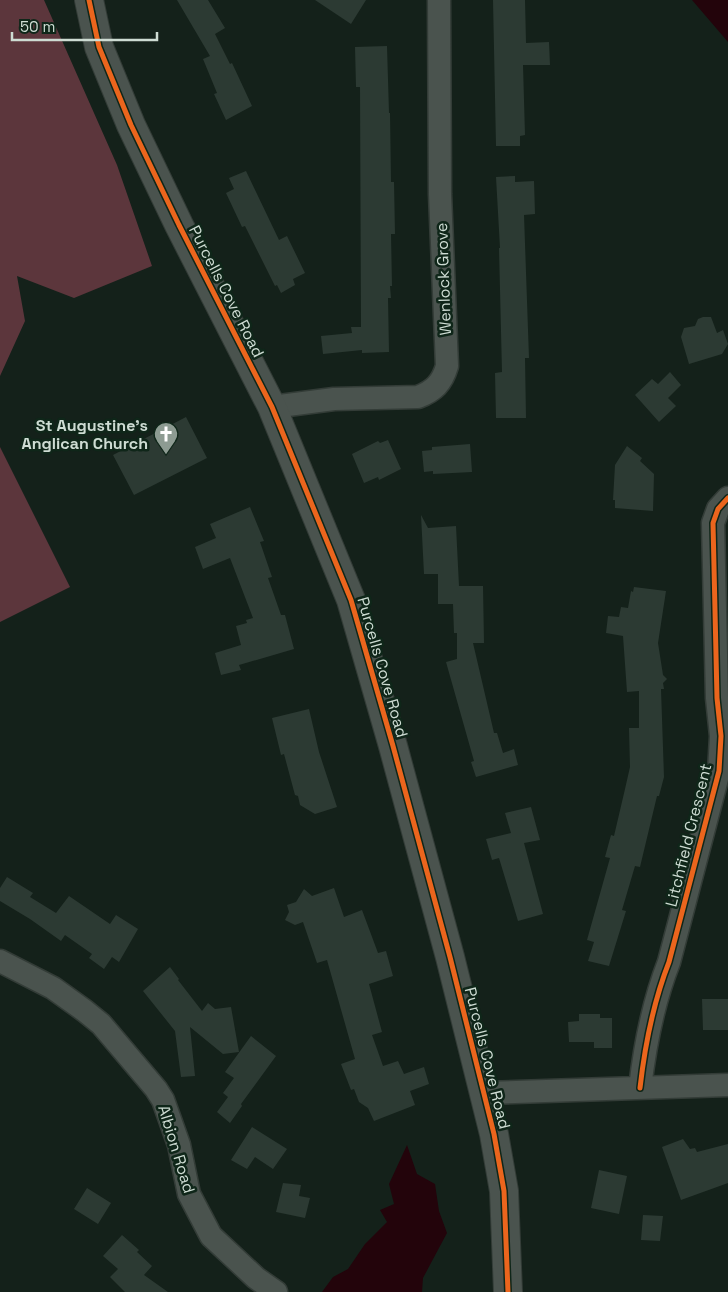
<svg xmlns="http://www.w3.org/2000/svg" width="728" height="1292" font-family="'Space Grotesk',sans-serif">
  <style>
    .green { fill: #5c363c }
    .water { fill: #23040b }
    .building { fill: #2c3a33 }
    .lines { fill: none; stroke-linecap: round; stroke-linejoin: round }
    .street-casing { stroke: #333c37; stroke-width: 25 }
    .secondary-casing { stroke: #333c37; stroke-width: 30 }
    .street { stroke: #4a534e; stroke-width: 22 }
    .secondary { stroke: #4a534e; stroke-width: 28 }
    .cycleway-casing { stroke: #0f2619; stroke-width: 8 }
    .cycleway { stroke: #eb651d; stroke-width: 5 }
    .labels { text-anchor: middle; stroke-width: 5; stroke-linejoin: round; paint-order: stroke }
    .street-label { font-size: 16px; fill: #cedcd3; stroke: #0f2619 }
    .poi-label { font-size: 16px; font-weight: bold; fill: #cedcd3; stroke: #0f2619; text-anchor: end }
  </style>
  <rect width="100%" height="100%" fill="#14211a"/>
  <!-- green -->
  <path class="green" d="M 0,0 L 44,0 L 117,165 L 152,266 L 74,298 L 17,276 L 25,321 L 0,376 Z
    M 0,447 L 70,587 L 0,622 Z"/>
  <!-- water -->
  <path class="water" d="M 692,0 L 728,0 L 728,42 Z
    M 407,1145 L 417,1174 L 435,1184 L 439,1211 L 447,1233 L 423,1278 L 422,1292 L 322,1292 L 333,1277 L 348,1269 L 365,1244 L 387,1222 L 380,1210 L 394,1204 L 389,1184 Z"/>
  <!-- building -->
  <path class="building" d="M 177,0 L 208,0 L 225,28 L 215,34 L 230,64 L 232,63 L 252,106 L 226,120 L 214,94 L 217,93 L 203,59 L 210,56 Z
    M 315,0 L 366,0 L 351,24 Z
    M 493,0 L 525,0 L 526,43 L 549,42 L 550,65 L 523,65 L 525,135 L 520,136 L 520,146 L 496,146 Z
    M 387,46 L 389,113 L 390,113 L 391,182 L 394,182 L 395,234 L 391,234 L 392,286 L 390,286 L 391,298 L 388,298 L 389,352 L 362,353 L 362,350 L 323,354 L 321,336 L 352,333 L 351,327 L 361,327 L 360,87 L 356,87 L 355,47 Z
    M 246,171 L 279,240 L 287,236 L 305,273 L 293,279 L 295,285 L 281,293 L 277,285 L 275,286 L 245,226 L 242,227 L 226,193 L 234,189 L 229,178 Z
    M 515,176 L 515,182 L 534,181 L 535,214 L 524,215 L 529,358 L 525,358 L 526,418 L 496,418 L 495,373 L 502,372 L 499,248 L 500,248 L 496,177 Z
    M 703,317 L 711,317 L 717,333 L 723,330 L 728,344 L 722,354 L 689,364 L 681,337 L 684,328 L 695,326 L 698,319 Z
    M 670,372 L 681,385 L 668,398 L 676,406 L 659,422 L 635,395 L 652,379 L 658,384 Z
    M 186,417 L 207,458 L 134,495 L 113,455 Z
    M 388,440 L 401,469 L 379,480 L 378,477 L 364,483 L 352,454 L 378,441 L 380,443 Z
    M 470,444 L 472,472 L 433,474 L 433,471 L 424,472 L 422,451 L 432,450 L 432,447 Z
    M 627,446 L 642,458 L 640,461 L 654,474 L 653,511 L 615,508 L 615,500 L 613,500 L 615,465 Z
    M 250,507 L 264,541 L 260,542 L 272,577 L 268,578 L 281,615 L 285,615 L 294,649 L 239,665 L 241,670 L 221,675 L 215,653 L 241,645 L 236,626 L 247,623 L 246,620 L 253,618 L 230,558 L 203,569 L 195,547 L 216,538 L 210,524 Z
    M 421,515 L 428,528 L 456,526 L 459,586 L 483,586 L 484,643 L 473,643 L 494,733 L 497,733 L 503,753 L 514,749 L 518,765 L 476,777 L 471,762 L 474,761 L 446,662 L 457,659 L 457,633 L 454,633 L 453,604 L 438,604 L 438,574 L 424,574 Z
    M 634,587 L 666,591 L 658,643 L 663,675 L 667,679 L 663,683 L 664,689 L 661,689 L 664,777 L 659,796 L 657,796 L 640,867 L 635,866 L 622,910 L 626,911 L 609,966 L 588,961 L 594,942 L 587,940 L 610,858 L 605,857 L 611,835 L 614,836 L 625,789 L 630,767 L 629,728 L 639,728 L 639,691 L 627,692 L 623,636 L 606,633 L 608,616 L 619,617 L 621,607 L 628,608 L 631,591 L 633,592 Z
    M 309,709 L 319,752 L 337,807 L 315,814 L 300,805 L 298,796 L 295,795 L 284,754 L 281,755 L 272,718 Z
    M 531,807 L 540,840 L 524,843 L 543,914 L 518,921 L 499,858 L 492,860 L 486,839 L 511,833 L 505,813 Z
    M 7,877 L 33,893 L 30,897 L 56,913 L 69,896 L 110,924 L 116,915 L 138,929 L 119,962 L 112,957 L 104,969 L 89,958 L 92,954 L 65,935 L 61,941 L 30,919 L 0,901 L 0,888 Z
    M 334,888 L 344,917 L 362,910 L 378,953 L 386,951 L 393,976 L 369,984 L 382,1032 L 372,1035 L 383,1066 L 398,1061 L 404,1074 L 424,1067 L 429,1084 L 410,1091 L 415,1105 L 374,1121 L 368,1108 L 359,1102 L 354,1089 L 351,1090 L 341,1064 L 355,1059 L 327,960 L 317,963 L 303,922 L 295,925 L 285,920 L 289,912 L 287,905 L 296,902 L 304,889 L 312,896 Z
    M 170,967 L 179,979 L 178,980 L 202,1011 L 208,1003 L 215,1009 L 231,1007 L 239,1052 L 223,1054 L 190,1027 L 195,1076 L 181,1077 L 175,1031 L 143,991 Z
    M 702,999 L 728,999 L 728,1030 L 703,1030 Z
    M 579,1014 L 600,1014 L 600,1018 L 612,1018 L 612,1048 L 594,1048 L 594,1042 L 569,1042 L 568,1022 L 579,1021 Z
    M 251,1036 L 276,1056 L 241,1104 L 242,1106 L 230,1123 L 217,1112 L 228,1097 L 223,1093 L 234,1078 L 225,1072 Z
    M 252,1127 L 287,1149 L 273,1169 L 255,1157 L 247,1169 L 231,1160 Z
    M 683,1139 L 690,1149 L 695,1148 L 697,1152 L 728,1144 L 728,1183 L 681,1200 L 662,1147 Z
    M 599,1170 L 627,1176 L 619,1214 L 591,1208 Z
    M 283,1183 L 301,1185 L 299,1196 L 310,1198 L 305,1218 L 276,1212 Z
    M 87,1188 L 111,1203 L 98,1224 L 74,1209 Z
    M 643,1215 L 663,1216 L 660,1241 L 641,1240 Z
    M 122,1235 L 139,1250 L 137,1252 L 152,1266 L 144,1275 L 168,1292 L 125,1292 L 110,1277 L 118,1269 L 103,1256 Z"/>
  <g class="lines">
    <!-- street casing -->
    <g class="street-casing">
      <path id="street" d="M 272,407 L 334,399 L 418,397 C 434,391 442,383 447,366 L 440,194 L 439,0
        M 0,961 L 53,988 L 85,1011 L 101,1024 L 156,1089 L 163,1100 L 179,1145 L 189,1194 L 211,1236 L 256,1278 L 276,1292
        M 640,1088 C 645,1044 653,1003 669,962 L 719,771 L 721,736 L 717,698 L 713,523 L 718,509 L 728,498
        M 485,1093 L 728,1085"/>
    </g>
    <!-- secondary casing -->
    <g class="secondary-casing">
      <path id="secondary" d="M 89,0 L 99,47 L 131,125 L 179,225 L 272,407 L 351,600 L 393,746 L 450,957 L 494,1134 L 504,1191 L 508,1292"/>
    </g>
    <!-- street -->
    <use href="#street" class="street"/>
    <!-- secondary -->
    <use href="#secondary" class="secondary"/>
    <!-- cycleway casing -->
    <g class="cycleway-casing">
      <path id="cycleway" d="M 89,0 L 99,47 L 131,125 L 179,225 L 272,407 L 351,600 L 393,746 L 450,957 L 494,1134 L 504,1191 L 508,1292
        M 640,1088 C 645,1044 653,1003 669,962 L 719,771 L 721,736 L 717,698 L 713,523 L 718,509 L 728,498"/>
    </g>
    <!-- cycleway -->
    <use href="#cycleway" class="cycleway"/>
  </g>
  <!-- icons -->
  <defs>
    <g id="church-pin" transform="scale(1.25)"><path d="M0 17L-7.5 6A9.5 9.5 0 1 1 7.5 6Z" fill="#8d9b92" stroke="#0f2619"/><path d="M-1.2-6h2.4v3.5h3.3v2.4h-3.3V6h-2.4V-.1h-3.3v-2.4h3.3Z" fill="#fff"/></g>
  </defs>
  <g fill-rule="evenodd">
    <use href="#church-pin" x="166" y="434"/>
  </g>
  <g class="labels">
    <!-- street labels -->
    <g class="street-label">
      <text transform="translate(443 279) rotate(-92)" y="6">Wenlock Grove</text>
      <text transform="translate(227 291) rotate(63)" y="6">Purcells Cove Road</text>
      <text transform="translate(383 667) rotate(74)" y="6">Purcells Cove Road</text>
      <text transform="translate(688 835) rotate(-76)" y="6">Litchfield Crescent</text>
      <text transform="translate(488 1058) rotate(76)" y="6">Purcells Cove Road</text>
      <text transform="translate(177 1149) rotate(73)" y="6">Albion Road</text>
    </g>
    <!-- poi labels -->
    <g class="poi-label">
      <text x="148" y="431">St Augustine's<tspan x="148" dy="18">Anglican Church</tspan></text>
    </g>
  </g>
  <!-- scale -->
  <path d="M12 32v8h145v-8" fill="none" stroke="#cedcd3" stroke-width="2.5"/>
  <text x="20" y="32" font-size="15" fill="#cedcd3" stroke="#0f2619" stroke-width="4" paint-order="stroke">50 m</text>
</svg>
